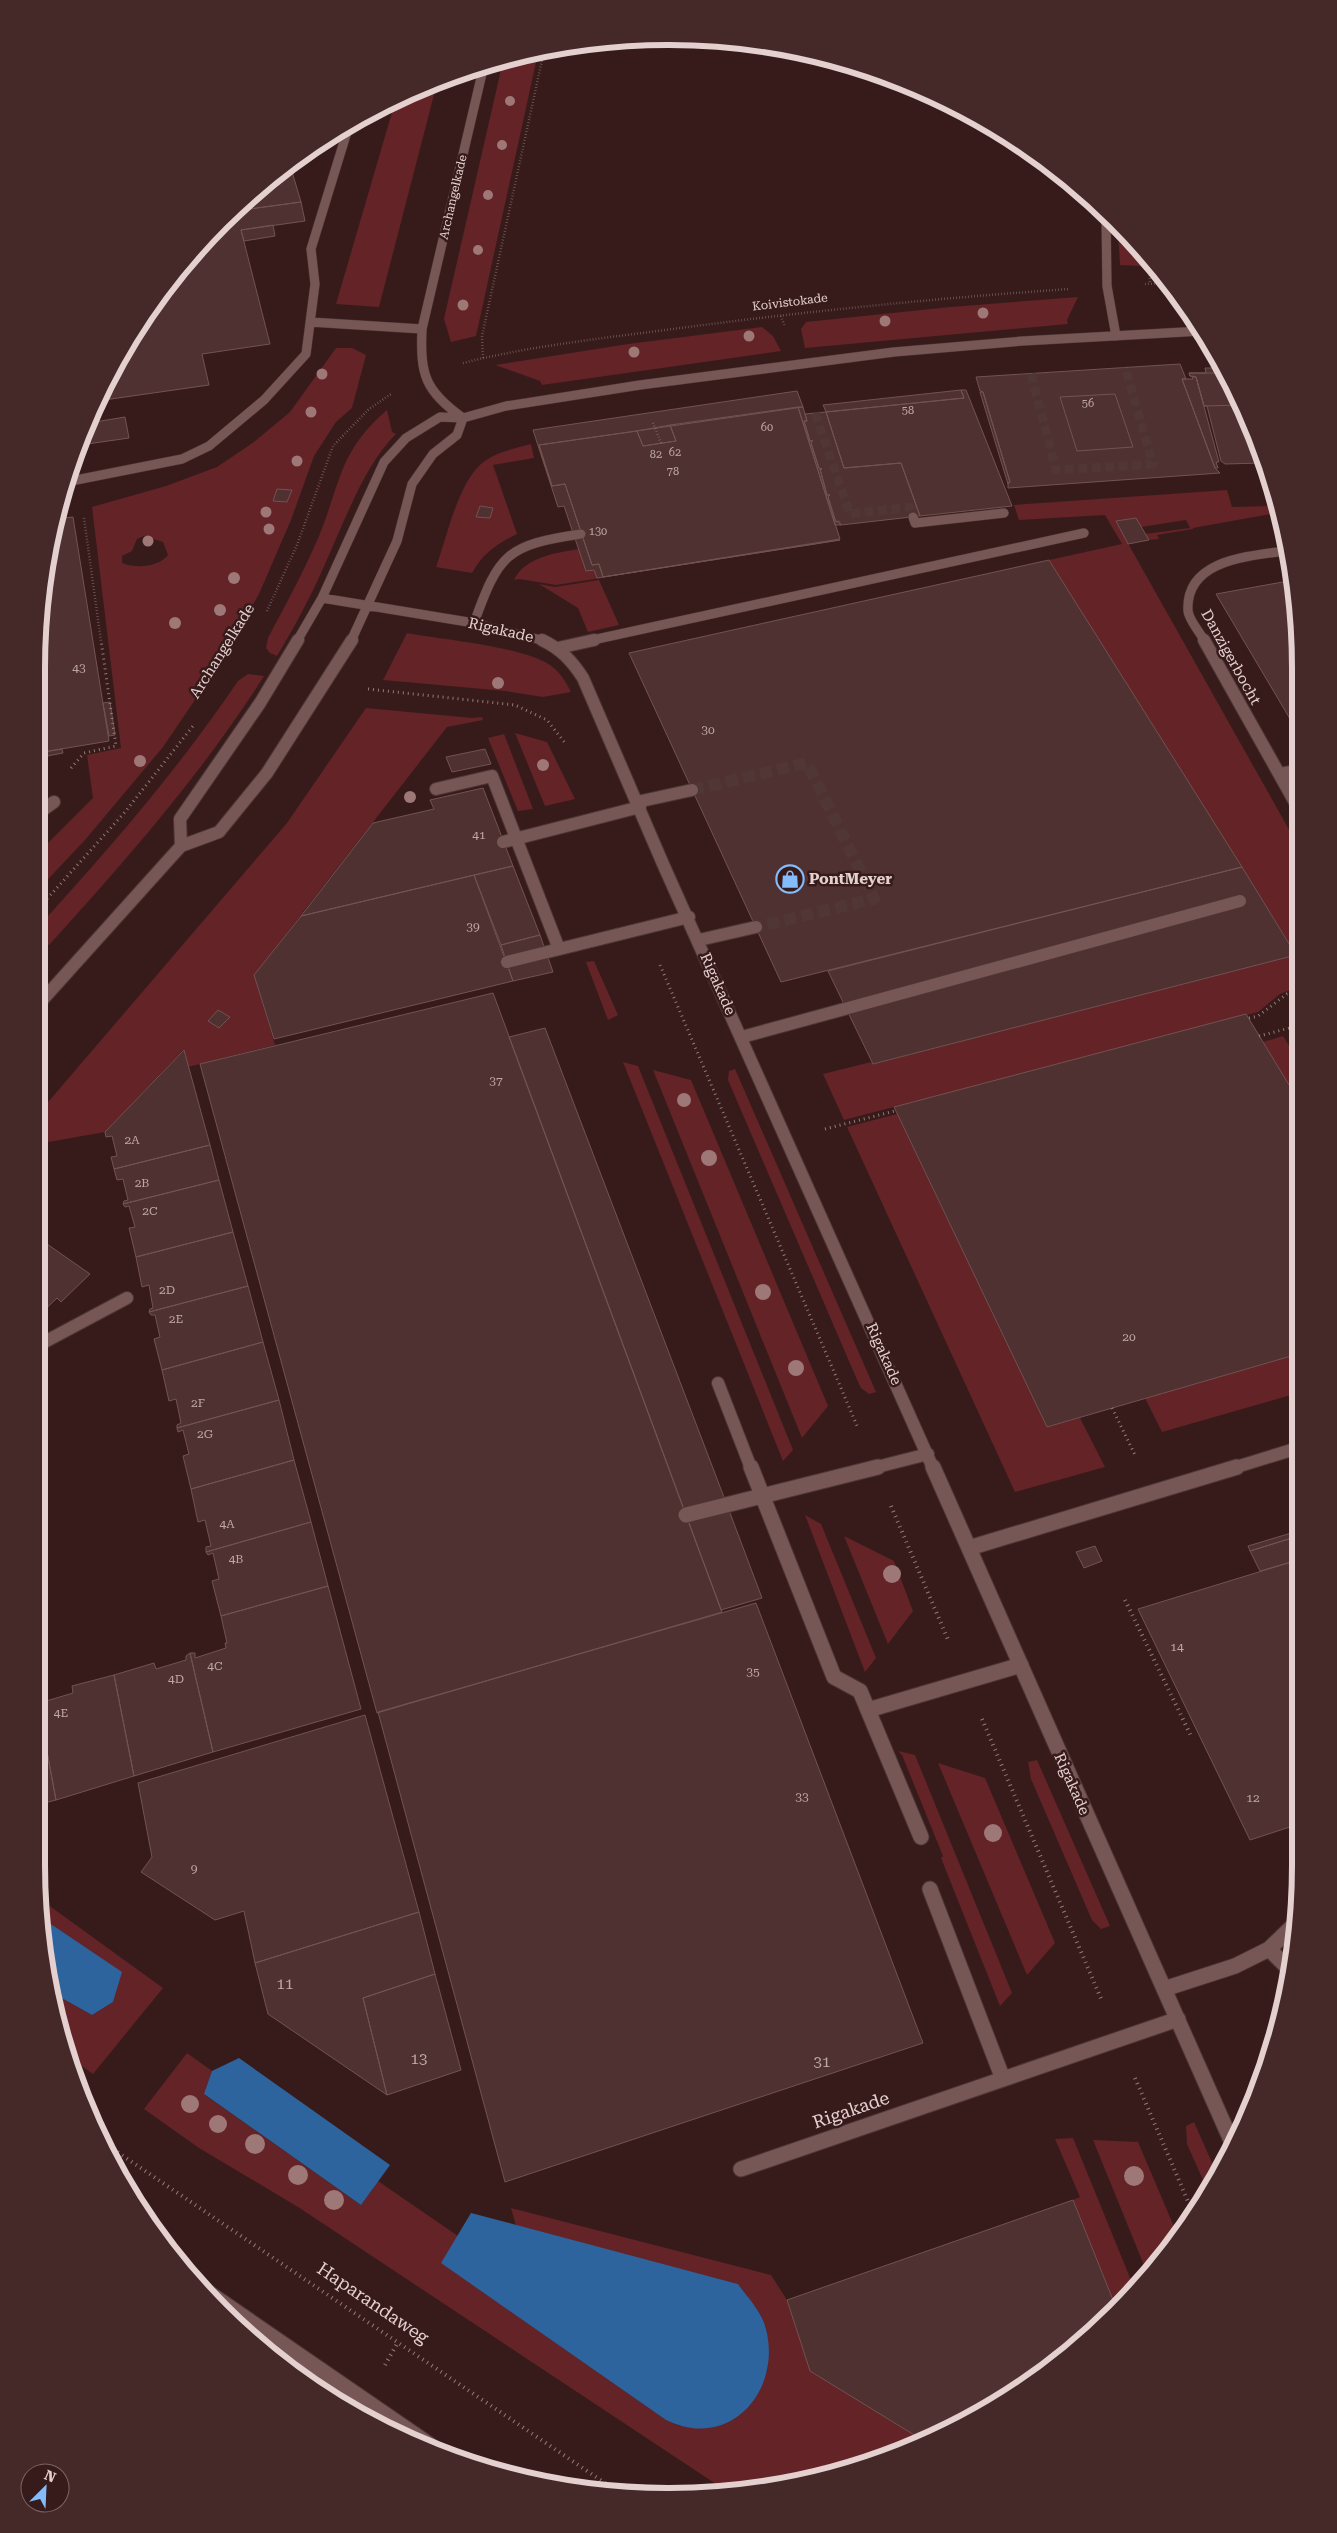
<svg xmlns="http://www.w3.org/2000/svg" width="1337" height="2533" font-family="'Roboto Serif',serif">
  <style>
    .green { fill: #632327; fill-rule: evenodd }
    .water { fill: #2e649e }
    .building { fill: #4f3131; stroke: #735252 }
    .lines { fill: none; stroke-linecap: round; stroke-linejoin: round }
    .minor-tunnel-far1 { stroke: #513636; stroke-width: 9; stroke-dasharray: 9 4.5; stroke-linecap: butt }
    .minor-tunnel { stroke: #513636; stroke-width: 12; stroke-dasharray: 12 5.5; stroke-linecap: butt }
    .minor-far2-casing { stroke: #4d3636; stroke-width: 10 }
    .minor-far1-casing { stroke: #4d3636; stroke-width: 14 }
    .minor-casing { stroke: #4d3636; stroke-width: 17 }
    .path-far2 { stroke: #927a7a; stroke-width: 2.5; stroke-dasharray: 0.5 2.5; stroke-linecap: butt }
    .path-far1 { stroke: #927a7a; stroke-width: 3; stroke-dasharray: 1 4; stroke-linecap: butt }
    .path { stroke: #927a7a; stroke-width: 4; stroke-dasharray: 1 4.5; stroke-linecap: butt }
    .minor-far2 { stroke: #775656; stroke-width: 9 }
    .minor-far1 { stroke: #775656; stroke-width: 12 }
    .minor { stroke: #775656; stroke-width: 15 }
    .tree { fill: #9e7777 }
    .labels { text-anchor: middle; stroke-width: 5; stroke-linejoin: round; paint-order: stroke }
    .far-number-label { font-size: 11px; fill: #bfa8a8 }
    .far-street-label { font-size: 12px; fill: #e4d0cf; stroke: #371b1b }
    .number-label { font-size: 12px; fill: #bfa8a8 }
    .street-label { font-size: 15px; fill: #e4d0cf; stroke: #371b1b }
    .poi-label { font-size: 15px; font-weight: bold; fill: #e4d0cf; stroke: #371b1b; text-anchor: start }
    .near-number-label { font-size: 15px; fill: #bfa8a8 }
    .near-street-label { font-size: 18px; fill: #e4d0cf; stroke: #371b1b }
    .rim { fill: none; stroke: #e4d0cf; stroke-width: 6 }
  </style>
  <rect width="100%" height="100%" fill="#371b1b"/>
  <!-- green -->
  <path class="green" d="M 538,53 L 476,336 L 451,342 L 444,319 L 446,310 L 503,61 Z
    M 437,83 L 379,307 L 336,304 L 395,102 Z
    M 1118,231 L 1141,257 L 1141,266 L 1120,265 Z
    M 1078,297 L 1067,320 L 1068,324 L 805,348 L 801,329 L 806,322 L 950,307 Z
    M 762,327 L 773,336 L 781,351 L 542,385 L 540,381 L 495,365 L 628,344 Z
    M 336,348 L 352,348 L 366,355 L 352,408 L 336,422 L 314,456 L 291,520 L 259,594 L 220,663 L 163,747 L 85,840 L 37,891 L 37,854 L 93,798 L 87,755 L 121,748 L 92,507 L 166,486 L 217,467 L 254,442 L 290,412 ZM 144,536 L 163,542 L 168,555 C 158,567 137,569 122,563 L 122,556 L 132,551 L 137,539 Z
    M 387,410 L 392,432 L 396,434 C 364,465 344,523 325,564 C 311,596 295,626 277,656 L 270,653 L 266,648 L 268,638 C 286,604 304,571 319,536 C 341,482 339,451 387,410 Z
    M 531,444 L 534,458 L 493,465 L 517,534 C 497,544 483,553 472,573 L 436,567 C 447,537 457,486 481,464 C 495,452 513,449 531,444 Z
    M 1227,490 L 1232,507 L 1274,506 L 1276,513 L 1193,528 L 1193,529 L 1157,535 L 1159,539 L 1149,540 L 1145,534 L 1190,528 L 1186,520 L 1141,527 L 1135,518 L 1116,522 L 1296,842 L 1296,954 L 1049,560 L 1122,544 L 1105,515 L 1019,520 L 1014,505 Z
    M 586,548 L 601,578 L 556,585 L 519,579 L 514,580 C 526,555 561,552 586,548 Z
    M 599,580 L 619,625 L 588,632 L 578,608 L 539,584 L 555,587 Z
    M 407,633 C 444,640 520,646 550,665 C 560,672 566,682 571,692 L 543,697 L 505,691 L 383,680 Z
    M 248,674 L 264,676 C 202,774 126,860 49,945 L 37,941 L 37,928 C 111,847 176,772 238,681 Z
    M 366,708 L 472,718 L 482,717 L 483,720 L 447,727 L 254,975 L 275,1045 L 188,1067 L 183,1050 L 105,1132 L 37,1144 L 37,1115 L 287,823 Z
    M 515,733 L 547,742 L 575,799 L 545,806 Z
    M 504,734 L 533,809 L 518,811 L 488,738 Z
    M 1296,955 L 1296,964 L 1293,965 L 1296,971 L 1297,995 L 1293,989 L 1280,994 L 1258,1012 L 844,1120 L 823,1074 L 871,1062 L 874,1064 Z
    M 594,961 L 618,1015 L 608,1020 L 586,962 Z
    M 1283,1036 L 1297,1058 L 1297,1098 L 1263,1042 Z
    M 623,1062 L 638,1066 L 793,1450 L 783,1461 Z
    M 735,1069 L 876,1392 L 869,1394 L 861,1388 L 858,1382 L 728,1080 L 729,1071 Z
    M 653,1070 L 691,1080 L 828,1406 L 802,1438 Z
    M 897,1114 L 1047,1427 L 1080,1418 L 1105,1467 L 1015,1492 L 847,1127 Z
    M 1298,1354 L 1298,1393 L 1162,1432 L 1145,1398 Z
    M 805,1515 L 821,1524 L 876,1658 L 865,1672 Z
    M 844,1536 L 894,1561 L 913,1611 L 888,1644 Z
    M 898,1751 L 915,1755 L 1012,1993 L 1000,2006 L 941,1858 L 943,1856 L 902,1755 Z
    M 1037,1760 L 1110,1926 L 1101,1929 L 1092,1920 L 1031,1779 L 1028,1762 Z
    M 938,1763 L 985,1778 L 1055,1943 L 1027,1975 Z
    M 40,1899 L 163,1988 L 93,2074 L 66,2055 L 49,1991 L 92,2015 L 113,2002 L 121,1972 L 42,1918 Z
    M 187,2053 L 212,2071 L 205,2095 L 361,2205 L 378,2181 L 458,2236 L 442,2263 L 666,2420 L 680,2426 L 717,2426 L 767,2371 L 768,2354 L 766,2328 L 759,2312 L 738,2284 L 516,2226 L 511,2208 L 771,2275 L 787,2300 L 810,2371 L 924,2441 C 864,2473 794,2481 728,2492 L 298,2207 L 199,2148 L 144,2109 Z
    M 1194,2122 L 1217,2174 L 1207,2189 L 1187,2144 L 1186,2126 Z
    M 1073,2138 L 1135,2290 L 1117,2310 L 1073,2200 L 1080,2197 L 1055,2139 Z
    M 1093,2140 L 1138,2142 L 1178,2236 L 1148,2275 Z"/>
  <!-- water -->
  <path class="water" d="M 42,1918 L 122,1972 L 113,2002 L 92,2015 L 49,1991 Z
    M 239,2058 L 390,2165 L 361,2205 L 204,2094 L 212,2071 Z
    M 471,2213 L 738,2284 C 748,2298 762,2312 766,2329 C 782,2392 729,2451 666,2420 L 441,2263 Z"/>
  <!-- building -->
  <path class="building" d="M 710,38 L 799,52 L 583,42 L 586,42 Z
    M 290,165 L 301,202 L 235,211 L 252,193 Z
    M 301,202 L 305,221 L 241,230 L 270,344 L 202,354 L 209,385 L 97,401 L 102,389 L 167,283 L 235,211 Z
    M 273,225 L 275,236 L 244,241 L 241,230 Z
    M 1180,364 L 1186,379 L 1182,379 L 1215,468 L 1220,473 L 1008,488 L 1008,483 L 1010,482 L 983,392 L 980,391 L 976,377 Z
    M 1205,368 L 1221,368 L 1253,427 L 1262,463 L 1225,464 L 1221,461 L 1207,406 L 1204,406 L 1196,377 L 1190,376 L 1189,373 L 1206,373 Z
    M 1189,373 L 1224,373 L 1241,405 L 1204,406 L 1196,377 L 1190,376 Z
    M 1192,376 L 1196,377 L 1219,462 L 1216,462 L 1218,468 L 1215,468 L 1182,379 L 1193,379 Z
    M 961,390 L 964,398 L 826,412 L 824,407 L 823,405 Z
    M 961,390 L 966,390 L 1012,506 L 920,516 L 901,463 L 844,468 L 826,412 L 964,398 Z
    M 797,391 L 803,407 L 539,445 L 552,486 L 565,484 L 592,565 L 599,564 L 603,577 L 840,540 L 597,578 L 594,570 L 586,571 L 564,506 L 558,507 L 533,430 Z
    M 980,392 L 983,392 L 1010,482 L 1008,484 Z
    M 1115,394 L 1133,447 L 1077,451 L 1060,397 Z
    M 798,407 L 840,539 L 603,577 L 599,564 L 592,565 L 565,484 L 552,486 L 539,445 L 637,431 L 643,446 L 676,441 L 670,425 Z
    M 798,407 L 803,407 L 807,421 L 804,421 L 810,441 L 813,441 L 811,443 L 819,468 L 822,469 L 820,469 L 827,495 L 830,495 L 828,497 L 835,520 L 841,525 L 835,525 Z
    M 826,412 L 844,468 L 901,463 L 920,516 L 841,525 L 839,521 L 836,522 L 828,497 L 830,495 L 827,495 L 820,469 L 822,469 L 819,468 L 811,443 L 813,441 L 810,441 L 804,421 L 807,421 L 805,414 Z
    M 125,417 L 129,438 L 80,445 L 89,423 Z
    M 670,425 L 676,441 L 643,446 L 637,431 Z
    M 277,489 L 292,490 L 287,502 L 273,501 Z
    M 480,506 L 493,508 L 490,518 L 476,517 Z
    M 73,517 L 109,741 L 37,753 L 38,627 L 55,519 Z
    M 1136,518 L 1149,540 L 1128,544 L 1116,521 Z
    M 1049,560 L 1242,867 L 781,982 L 629,653 Z
    M 1294,580 L 1295,586 L 1296,729 L 1216,594 Z
    M 110,702 L 115,735 L 109,736 L 103,703 Z
    M 62,749 L 63,753 L 37,758 L 37,753 Z
    M 485,749 L 491,764 L 452,772 L 446,757 Z
    M 483,788 L 513,866 L 301,916 L 373,823 L 434,809 L 430,800 Z
    M 513,866 L 540,935 L 501,945 L 474,875 Z
    M 1242,867 L 1296,955 L 873,1064 L 828,971 Z
    M 474,875 L 513,981 L 274,1039 L 254,975 L 301,916 Z
    M 540,935 L 553,972 L 513,981 L 501,945 Z
    M 493,993 L 722,1612 L 377,1713 L 200,1064 Z
    M 218,1010 L 230,1017 L 219,1028 L 208,1021 Z
    M 1246,1014 L 1297,1098 L 1298,1354 L 1047,1427 L 894,1107 Z
    M 545,1028 L 727,1505 L 762,1598 L 721,1610 L 509,1037 Z
    M 184,1050 L 210,1145 L 114,1169 L 111,1157 L 117,1156 L 112,1136 L 106,1137 L 105,1132 Z
    M 210,1145 L 219,1180 L 123,1204 L 124,1201 L 128,1200 L 123,1179 L 117,1180 L 114,1169 Z
    M 219,1180 L 233,1232 L 136,1257 L 129,1228 L 135,1227 L 129,1206 L 125,1207 L 123,1204 Z
    M 233,1232 L 248,1286 L 149,1312 L 150,1309 L 153,1308 L 149,1285 L 142,1287 L 136,1257 Z
    M 37,1237 L 90,1274 L 61,1302 L 57,1298 L 37,1317 Z
    M 248,1286 L 263,1342 L 162,1370 L 154,1339 L 160,1337 L 155,1315 L 151,1315 L 149,1312 Z
    M 263,1342 L 279,1400 L 177,1428 L 177,1425 L 181,1423 L 176,1399 L 169,1401 L 162,1370 Z
    M 279,1400 L 294,1460 L 191,1489 L 183,1456 L 189,1454 L 183,1430 L 178,1432 L 177,1428 Z
    M 294,1460 L 311,1522 L 206,1552 L 206,1547 L 211,1546 L 205,1520 L 198,1522 L 191,1489 Z
    M 311,1522 L 328,1586 L 221,1616 L 212,1581 L 219,1579 L 213,1553 L 208,1555 L 206,1552 Z
    M 1298,1531 L 1298,1551 L 1292,1538 L 1250,1551 L 1248,1546 Z
    M 1292,1538 L 1298,1550 L 1298,1560 L 1260,1571 L 1250,1551 Z
    M 1095,1546 L 1102,1561 L 1084,1568 L 1076,1552 Z
    M 1298,1560 L 1299,1824 L 1250,1840 L 1138,1609 Z
    M 328,1586 L 361,1709 L 213,1752 L 190,1653 L 195,1653 L 195,1658 L 226,1648 L 225,1643 L 227,1643 L 221,1616 Z
    M 756,1603 L 923,2043 L 505,2182 L 378,1712 Z
    M 190,1653 L 213,1752 L 134,1776 L 114,1675 L 154,1663 L 156,1669 L 186,1660 L 186,1656 Z
    M 114,1675 L 134,1776 L 56,1800 L 37,1698 L 41,1698 L 43,1702 L 73,1693 L 72,1686 Z
    M 37,1698 L 56,1800 L 36,1805 L 36,1698 Z
    M 365,1715 L 419,1912 L 255,1963 L 244,1911 L 215,1920 L 141,1872 L 152,1857 L 138,1783 Z
    M 419,1912 L 435,1974 L 363,1998 L 387,2095 L 268,2014 L 255,1963 Z
    M 435,1974 L 461,2070 L 387,2095 L 363,1998 Z
    M 1073,2200 L 1117,2310 L 1020,2390 L 924,2441 L 810,2371 L 787,2300 Z"/>
  <g class="lines">
    <!-- minor-tunnel-far1 -->
    <path class="minor-tunnel-far1" d="M 1031,374 L 1056,470 L 1153,464 L 1125,367
      M 815,413 L 850,514 L 910,507 L 913,517"/>
    <!-- minor-tunnel -->
    <path class="minor-tunnel" d="M 692,790 L 807,763 L 874,899 L 756,927"/>
    <!-- minor-far2 casing -->
    <g class="minor-far2-casing">
      <path id="minor-far2" d="M 1106,217 L 1107,286 L 1116,336
        M 310,322 L 422,329
        M 463,418 C 425,391 420,375 422,329 L 484,65
        M 66,482 L 182,459 L 209,446 L 264,400 L 306,354 L 315,284 L 311,249 L 350,122
        M 913,517 L 915,523 L 1004,513
        M 322,598 L 474,623 L 545,641
        M 474,623 C 499,554 506,545 581,534
        M 297,641 L 322,598 L 384,462 L 406,438 L 440,417 L 463,418 L 506,406 L 640,385 L 894,352 L 1023,341 L 1202,331
        M 351,641 L 397,541 L 412,484 L 433,454 L 457,435 L 463,418
        M 588,641 L 1084,533
        M 1205,641 C 1200,633 1189,620 1188,611 C 1185,559 1250,556 1286,551"/>
    </g>
    <!-- minor-far1 casing -->
    <g class="minor-far1-casing">
      <path id="minor-far1" d="M 542,640 C 561,649 572,661 583,678 L 663,864 L 933,1468
        M 1204,640 L 1296,804
        M 558,648 L 594,640
        M 1280,774 L 1296,771
        M 436,789 L 492,776 L 559,949
        M 637,802 L 692,790
        M 37,814 L 54,802
        M 503,842 L 640,807
        M 181,846 L 180,819 L 260,703 L 298,640
        M 699,940 L 756,927
        M 507,962 L 689,917
        M 37,1006 L 181,846 L 219,832 L 267,773 L 352,640
        M 742,1037 L 1240,901
        M 37,1346 L 127,1298
        M 718,1383 L 751,1468
        M 873,1468 L 928,1454
        M 1233,1468 L 1298,1448"/>
    </g>
    <!-- minor casing -->
    <g class="minor-casing">
      <path id="minor" d="M 751,1467 L 834,1677 L 860,1691 L 921,1837
        M 933,1467 L 1234,2147
        M 686,1515 L 878,1467
        M 969,1548 L 1237,1467
        M 868,1710 L 1021,1665
        M 930,1889 L 1003,2079
        M 1269,1949 L 1289,1969
        M 1164,1989 L 1235,1966 L 1269,1949 L 1296,1923
        M 741,2169 L 1178,2019
        M 206,2291 L 443,2454"/>
    </g>
    <!-- path-far2 -->
    <path class="path-far2" d="M 1149,266 L 1150,284
      M 1145,284 L 1165,283
      M 781,316 L 785,327
      M 483,358 L 482,336 L 544,51
      M 463,363 C 534,345 607,338 680,328 C 809,311 939,298 1069,289
      M 653,423 L 661,443
      M 84,518 L 101,641
      M 267,611 L 297,545 L 333,446 L 369,409 L 391,394"/>
    <!-- path-far1 -->
    <path class="path-far1" d="M 368,689 L 515,705 L 547,720 L 565,743
      M 71,768 L 84,753 L 116,746 L 101,640
      M 37,910 L 125,812 L 193,726
      M 660,965 L 858,1428
      M 1249,1018 L 1258,1016 L 1287,994 L 1292,993 L 1297,1001
      M 1259,1036 L 1297,1026
      M 825,1129 L 895,1111
      M 1112,1408 L 1135,1455"/>
    <!-- path -->
    <path class="path" d="M 891,1506 L 949,1642
      M 1125,1600 L 1192,1738
      M 982,1719 L 1102,2001
      M 1135,2078 L 1193,2213
      M 104,2143 L 621,2494
      M 385,2365 L 397,2344"/>
    <!-- minor-far2 -->
    <use href="#minor-far2" class="minor-far2"/>
    <!-- minor-far1 -->
    <use href="#minor-far1" class="minor-far1"/>
    <!-- minor -->
    <use href="#minor" class="minor"/>
  </g>
  <!-- trees -->
  <g class="tree">
    <circle cx="510" cy="101" r="5"/>
    <circle cx="502" cy="145" r="5"/>
    <circle cx="488" cy="195" r="5"/>
    <circle cx="478" cy="250" r="5"/>
    <circle cx="463" cy="305" r="5.5"/>
    <circle cx="983" cy="313" r="5.5"/>
    <circle cx="885" cy="321" r="5.5"/>
    <circle cx="749" cy="336" r="5.5"/>
    <circle cx="634" cy="352" r="5.5"/>
    <circle cx="322" cy="374" r="5.5"/>
    <circle cx="311" cy="412" r="5.5"/>
    <circle cx="297" cy="461" r="5.5"/>
    <circle cx="266" cy="512" r="5.5"/>
    <circle cx="269" cy="529" r="5.5"/>
    <circle cx="148" cy="541" r="5.5"/>
    <circle cx="234" cy="578" r="6"/>
    <circle cx="220" cy="610" r="6"/>
    <circle cx="175" cy="623" r="6"/>
    <circle cx="498" cy="683" r="6"/>
    <circle cx="140" cy="761" r="6"/>
    <circle cx="543" cy="765" r="6"/>
    <circle cx="410" cy="797" r="6"/>
    <circle cx="684" cy="1100" r="7"/>
    <circle cx="709" cy="1158" r="8"/>
    <circle cx="763" cy="1292" r="8"/>
    <circle cx="796" cy="1368" r="8"/>
    <circle cx="892" cy="1574" r="9"/>
    <circle cx="993" cy="1833" r="9"/>
    <circle cx="190" cy="2104" r="9"/>
    <circle cx="218" cy="2124" r="9"/>
    <circle cx="255" cy="2144" r="10"/>
    <circle cx="298" cy="2175" r="10"/>
    <circle cx="1134" cy="2176" r="10"/>
    <circle cx="334" cy="2200" r="10"/>
  </g>
  <!-- icons -->
  <defs>
    <g id="shop-ring" transform="scale(1.4375)"><circle r="9.5" fill="#371b1b" stroke="#84bcfb" stroke-width="1.5"/><path d="M-5-2.5h2.3a2.7 3.5 0 0 1 5.4 0H5L5.5 6h-11ZM-1.5-2.5h3a1.5 2.3 0 0 0-3 0Z" fill="#84bcfb"/></g>
  </defs>
  <g fill-rule="evenodd">
    <use href="#shop-ring" x="790" y="879"/>
  </g>
  <g class="labels">
    <!-- far-number labels -->
    <g class="far-number-label">
      <text x="1088" y="407">56</text>
      <text x="908" y="414">58</text>
      <text x="767" y="431">60</text>
      <text x="675" y="456">62</text>
      <text x="656" y="458">82</text>
      <text x="673" y="475">78</text>
      <text x="598" y="535">130</text>
    </g>
    <!-- far-street labels -->
    <g class="far-street-label">
      <text transform="translate(453 197) rotate(-77)" y="4">Archangelkade</text>
      <text transform="translate(790 302) rotate(-7)" y="4">Koivistokade</text>
    </g>
    <!-- number labels -->
    <g class="number-label">
      <text x="79" y="672">43</text>
      <text x="708" y="734">30</text>
      <text x="479" y="839">41</text>
      <text x="473" y="931">39</text>
      <text x="496" y="1085">37</text>
      <text x="132" y="1144">2A</text>
      <text x="142" y="1187">2B</text>
      <text x="150" y="1215">2C</text>
      <text x="167" y="1294">2D</text>
      <text x="176" y="1323">2E</text>
      <text x="1129" y="1341">20</text>
      <text x="198" y="1407">2F</text>
      <text x="205" y="1438">2G</text>
      <text x="227" y="1528">4A</text>
      <text x="236" y="1563">4B</text>
      <text x="1177" y="1651">14</text>
      <text x="215" y="1670">4C</text>
      <text x="753" y="1676">35</text>
      <text x="176" y="1683">4D</text>
      <text x="61" y="1717">4E</text>
      <text x="802" y="1801">33</text>
      <text x="1253" y="1802">12</text>
      <text x="194" y="1873">9</text>
    </g>
    <!-- street labels -->
    <g class="street-label">
      <text transform="translate(501 630) rotate(13)" y="5">Rigakade</text>
      <text transform="translate(222 651) rotate(-58)" y="5">Archangelkade</text>
      <text transform="translate(1231 657) rotate(61)" y="5">Danzigerbocht</text>
      <text transform="translate(718 984) rotate(66)" y="5">Rigakade</text>
      <text transform="translate(884 1354) rotate(66)" y="5">Rigakade</text>
      <text transform="translate(1072 1784) rotate(66)" y="5">Rigakade</text>
    </g>
    <!-- poi labels -->
    <g class="poi-label">
      <text x="809" y="884">PontMeyer</text>
    </g>
    <!-- near-number labels -->
    <g class="near-number-label">
      <text x="285" y="1989">11</text>
      <text x="419" y="2064">13</text>
      <text x="822" y="2067">31</text>
    </g>
    <!-- near-street labels -->
    <g class="near-street-label">
      <text transform="translate(851 2110) rotate(-19)" y="6">Rigakade</text>
      <text transform="translate(373 2303) rotate(34)" y="6">Haparandaweg</text>
    </g>
  </g>
  <!-- crop -->
  <path d="M0 0H1337V2533H0ZM668 45H669A623 623 0 0 1 1292 668V1865A623 623 0 0 1 669 2488H668A623 623 0 0 1 45 1865V668A623 623 0 0 1 668 45Z" fill="#452929" fill-rule="evenodd"/>
  <path class="rim" d="M668 45H669A623 623 0 0 1 1292 668V1865A623 623 0 0 1 669 2488H668A623 623 0 0 1 45 1865V668A623 623 0 0 1 668 45Z"/>
  <!-- north arrow -->
  <g transform="translate(45 2488) rotate(24)"><circle r="24" fill="#371b1b" stroke="#7c6363"/>
  <path d="M0-4L9 19L0 12L-9 19Z" fill="#84bcfb"/>
  <text y="-8" font-size="14" font-weight="bold" text-anchor="middle" fill="#e4d0cf">N</text>
  </g>
</svg>
